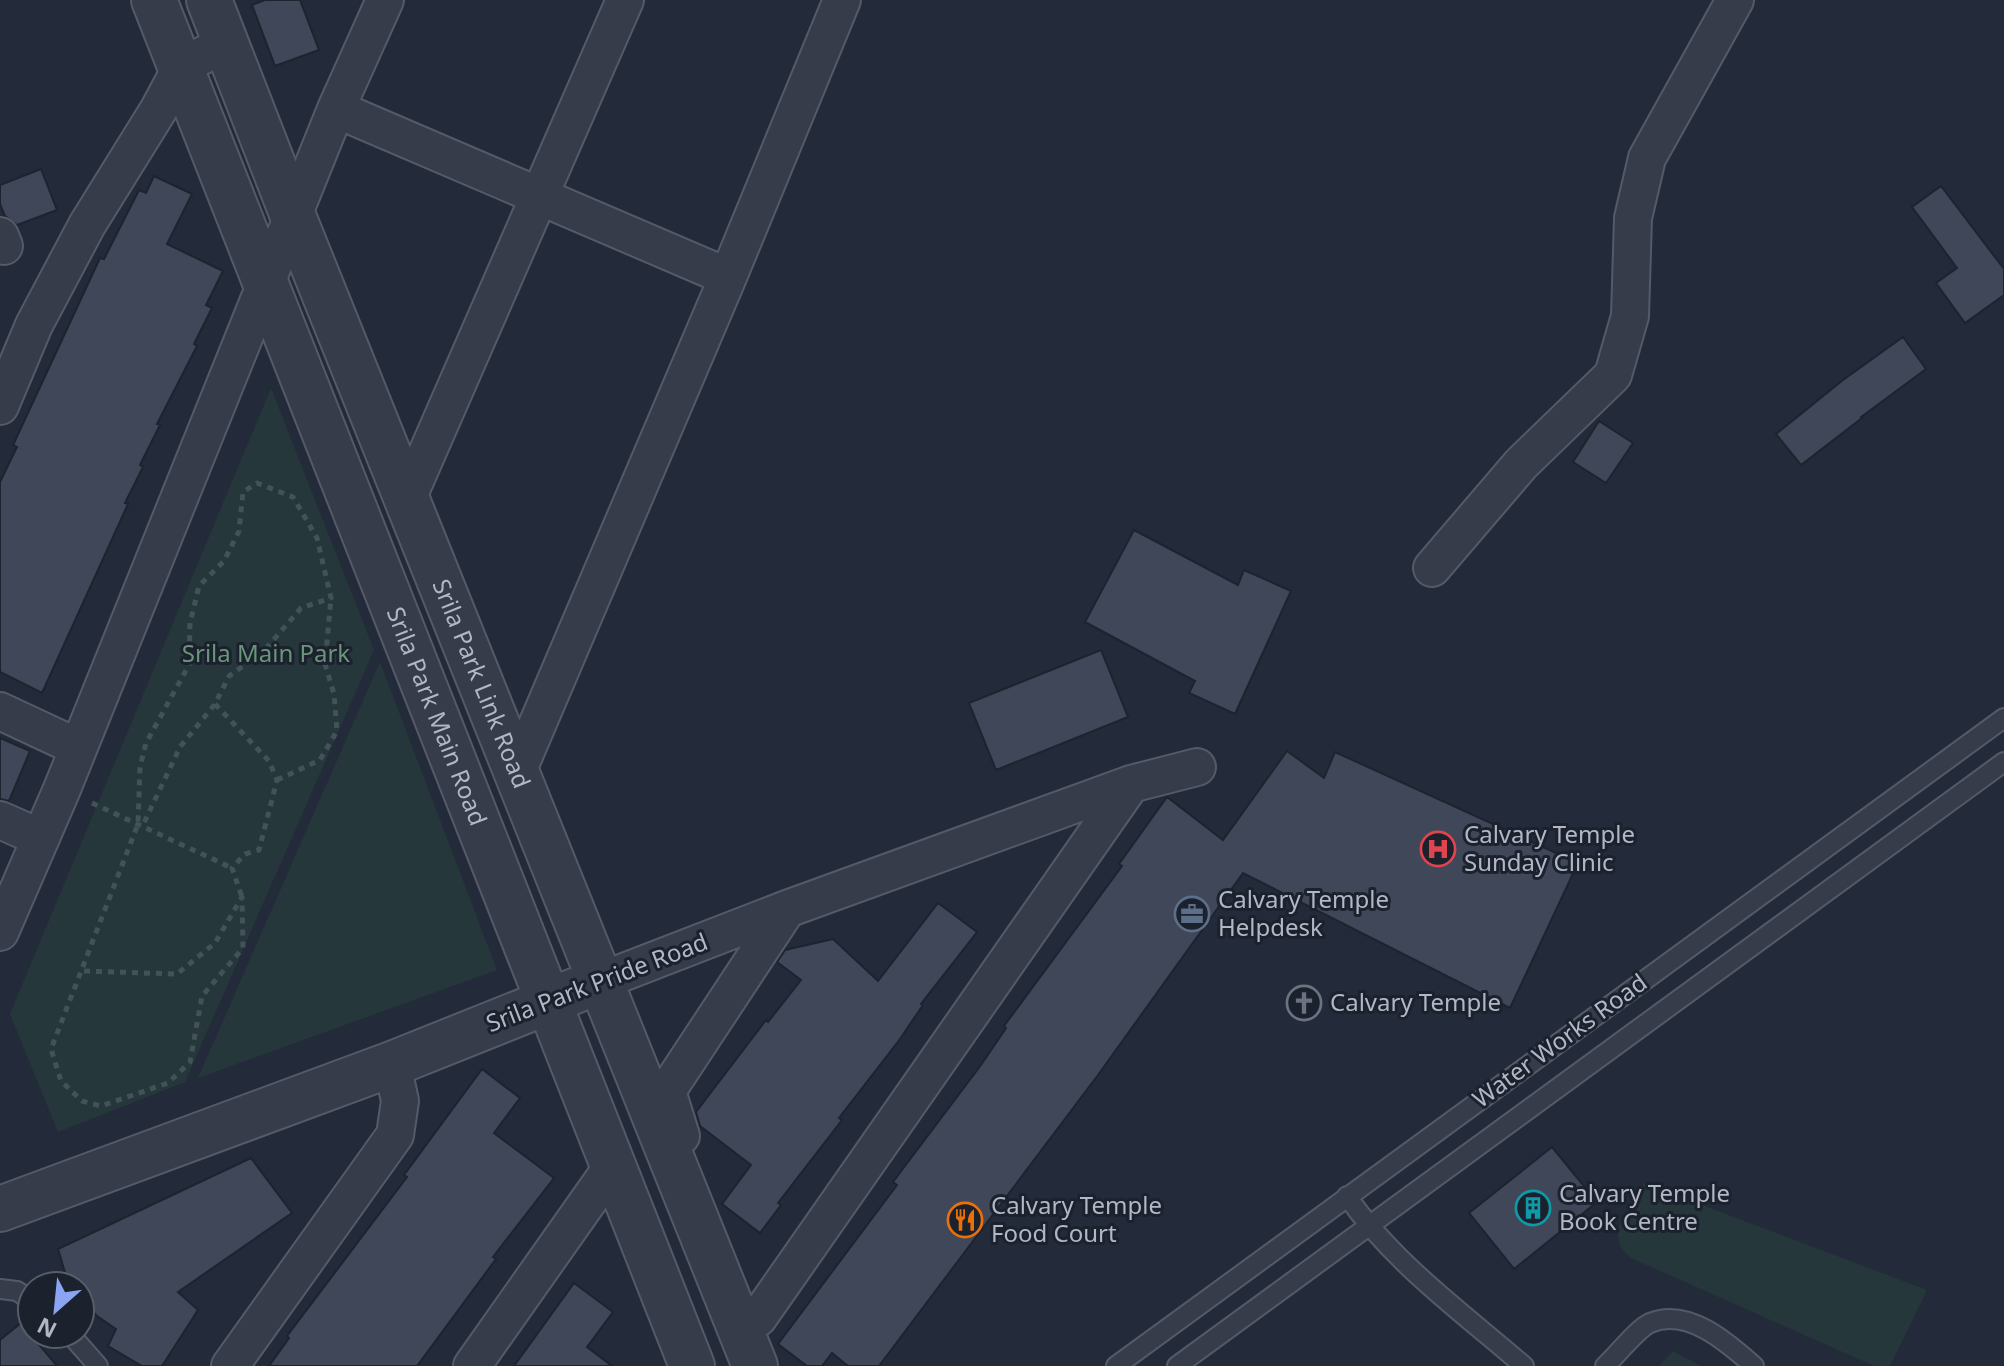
<svg xmlns="http://www.w3.org/2000/svg" width="2004" height="1366" font-family="'Noto Sans',sans-serif">
  <style>
    .green { fill: #26373b }
    .building { fill: #404759; stroke: #1e2330; stroke-width: 2 }
    .lines { fill: none; stroke-linecap: round; stroke-linejoin: round }
    .service-casing { stroke: #555a68; stroke-width: 22 }
    .minor-casing { stroke: #555a68; stroke-width: 40 }
    .tertiary-casing { stroke: #555a68; stroke-width: 48 }
    .path { stroke: #435258; stroke-width: 5; stroke-dasharray: 6 6; stroke-linecap: butt }
    .service { stroke: #373c4a; stroke-width: 18 }
    .minor { stroke: #373c4a; stroke-width: 36 }
    .tertiary { stroke: #373c4a; stroke-width: 44 }
    .labels { text-anchor: middle; stroke-width: 6; stroke-linejoin: round; paint-order: stroke }
    .park-label { font-size: 24px; fill: #6a957a; stroke: #1c212e }
    .street-label { font-size: 24px; fill: #b2b7c6; stroke: #1c212e }
    .poi-label { font-size: 24px; fill: #b2b7c6; stroke: #1c212e; text-anchor: start }
  </style>
  <rect width="100%" height="100%" fill="#232a39"/>
  <!-- green -->
  <path class="green" d="M 271,388 L 374,650 L 185,1082 L 58,1132 L 10,1014 Z
    M 380,662 L 497,970 L 198,1078 Z
    M 1644,1183 L 1927,1290 L 1890,1366 L 1874,1366 L 1631,1258 C 1602,1234 1630,1209 1644,1183 Z
    M 1673,1351 L 1701,1366 L 1659,1366 Z"/>
  <!-- building -->
  <path class="building" d="M 265,0 L 300,0 L 319,50 L 275,66 L 252,5 Z
    M 41,169 L 57,210 L 17,225 L 5,216 L 0,204 L 0,185 Z
    M 154,176 L 192,194 L 167,244 L 223,271 L 206,305 L 212,308 L 194,344 L 197,346 L 157,424 L 160,425 L 140,465 L 143,467 L 125,503 L 128,504 L 42,693 L 0,672 L 0,482 L 17,447 L 13,445 L 100,258 L 104,259 L 139,190 L 146,193 Z
    M 1941,186 L 2004,269 L 2004,295 L 1965,323 L 1936,283 L 1957,268 L 1912,207 Z
    M 1903,337 L 1926,369 L 1861,417 L 1862,418 L 1801,465 L 1776,434 L 1843,380 Z
    M 1599,421 L 1633,443 L 1606,483 L 1573,462 Z
    M 1134,530 L 1238,585 L 1244,570 L 1291,591 L 1235,714 L 1189,693 L 1195,681 L 1085,622 Z
    M 1101,650 L 1128,717 L 996,770 L 969,703 Z
    M 0,738 L 30,751 L 9,801 L 0,799 Z
    M 1287,751 L 1324,778 L 1335,752 L 1578,863 L 1510,1008 L 1243,873 L 1098,1075 L 879,1366 L 848,1366 L 832,1353 L 822,1366 L 807,1366 L 778,1344 L 897,1185 L 893,1182 L 981,1065 L 1006,1028 L 1004,1026 L 1122,866 L 1119,864 L 1167,797 L 1223,840 Z
    M 938,903 L 977,932 L 921,1004 L 923,1005 L 900,1039 L 839,1118 L 842,1120 L 778,1203 L 781,1205 L 760,1233 L 722,1204 L 751,1165 L 700,1126 L 696,1112 L 766,1020 L 768,1022 L 801,980 L 777,962 L 785,950 L 833,939 L 878,981 Z
    M 482,1069 L 520,1098 L 494,1133 L 554,1178 L 493,1257 L 496,1259 L 417,1366 L 269,1366 L 289,1338 L 287,1336 L 407,1177 L 404,1175 Z
    M 1552,1147 L 1597,1202 L 1514,1269 L 1469,1213 Z
    M 251,1158 L 292,1213 L 178,1292 L 198,1310 L 162,1366 L 142,1366 L 108,1346 L 116,1329 L 97,1316 L 80,1297 L 80,1286 L 69,1286 L 58,1249 Z
    M 574,1283 L 613,1312 L 587,1347 L 612,1366 L 514,1366 Z
    M 21,1323 L 57,1366 L 0,1366 L 0,1340 Z"/>
  <g class="lines">
    <!-- service casing -->
    <g class="service-casing">
      <path id="service" d="M 1347,1196 C 1393,1263 1463,1313 1524,1366
        M 0,1289 L 17,1291 L 32,1301
        M 70,1334 L 98,1366
        M 1116,1366 L 2004,718
        M 1177,1366 L 2004,762
        M 1605,1366 C 1617,1355 1637,1329 1650,1323 C 1688,1307 1728,1343 1754,1366"/>
    </g>
    <!-- minor casing -->
    <g class="minor-casing">
      <path id="minor" d="M 336,109 L 728,277
        M 0,236 L 4,246
        M 0,406 L 34,325 L 87,225 L 159,109 L 182,66 L 225,44
        M 407,499 L 625,0
        M 1432,568 L 1521,464 L 1613,375 L 1630,316 L 1633,218 L 1647,158 L 1735,0
        M 0,711 L 77,747
        M 517,772 L 728,277 L 842,0
        M 0,820 L 41,838
        M 0,932 L 62,789 L 336,109 L 385,0
        M 601,981 L 787,909 L 1131,784 L 1197,767
        M 681,1136 L 667,1091 L 787,909
        M 758,1318 L 1131,784
        M 230,1366 L 395,1135 L 400,1101 L 392,1064
        M 472,1366 L 613,1166"/>
    </g>
    <!-- tertiary casing -->
    <g class="tertiary-casing">
      <g id="tertiary">
        <path id="s1" d="M 154,0 L 692,1366"/>
        <path id="s2" d="M 209,0 L 293,216 L 755,1366"/>
        <path d="M 0,1209 L 392,1064 L 577,990"/>
      </g>
    </g>
    <!-- path -->
    <path class="path" d="M 215,704 L 269,761 L 277,780 L 259,850 L 245,854 L 232,868 L 242,897
      M 277,780 L 320,760 L 337,731 L 334,694 L 325,664 L 331,598
      M 92,803 L 232,868
      M 84,971 L 177,974 L 215,943 L 242,897 L 243,948 L 202,996 L 190,1062 L 168,1083 L 101,1106 L 82,1101 L 61,1081 L 51,1049 L 138,824 L 140,767 L 146,743 L 189,665 L 190,623 L 199,586 L 224,561 L 239,531 L 243,492 L 257,483 L 293,497 L 317,538 L 331,598 L 301,608 L 263,652 L 229,676 L 215,704 L 180,747 L 142,827"/>
    <!-- service -->
    <use href="#service" class="service"/>
    <!-- minor -->
    <use href="#minor" class="minor"/>
    <!-- tertiary -->
    <use href="#tertiary" class="tertiary"/>
  </g>
  <!-- icons -->
  <defs>
    <g id="hospital-ring" transform="scale(1.8)"><circle r="9.5" fill="#1c212e" stroke="#e0444e" stroke-width="1.5"/><path d="M-5-5h3v3.5h4V-5h3V5h-3V1.5h-4V5h-3Z" fill="#e0444e"/></g>
    <g id="office-ring" transform="scale(1.8)"><circle r="9.5" fill="#1c212e" stroke="#5c6f8a" stroke-width="1.5"/><path d="M-6-3h4V-5.5h4V-3h4V5H-6ZM-1-4.5V-3h2v-1.5ZM-6 0V1H6V0Z" fill="#5c6f8a"/></g>
    <g id="church-ring" transform="scale(1.8)"><circle r="9.5" fill="#1c212e" stroke="#6b7280" stroke-width="1.5"/><path d="M-1.2-6h2.4v3.5h3.3v2.4h-3.3V6h-2.4V-.1h-3.3v-2.4h3.3Z" fill="#6b7280"/></g>
    <g id="building-ring" transform="scale(1.8)"><circle r="9.5" fill="#1c212e" stroke="#0f9aa8" stroke-width="1.5"/><path d="M-4-6H4V6H1V3H-1V6H-4ZM-2.5-4.3h1.7v1.8h-1.7ZM.8-4.3h1.7v1.8H.8ZM-2.5-1h1.7V.8h-1.7ZM.8-1h1.7V.8H.8Z" fill="#0f9aa8"/></g>
    <g id="restaurant-ring" transform="scale(1.8)"><circle r="9.5" fill="#1c212e" stroke="#e8710a" stroke-width="1.5"/><path d="M-5-6h1v4h1v-4h1v4h1v-4h1v5L-1.5 .5V6h-2V.5L-5-1ZM5-6V6H3V1.5H1.5Q1.5-4 5-6Z" fill="#e8710a"/></g>
  </defs>
  <g fill-rule="evenodd">
    <use href="#hospital-ring" x="1438" y="849"/>
    <use href="#office-ring" x="1192" y="914"/>
    <use href="#church-ring" x="1304" y="1003"/>
    <use href="#building-ring" x="1533" y="1208"/>
    <use href="#restaurant-ring" x="965" y="1220"/>
  </g>
  <g class="labels">
    <!-- park labels -->
    <g class="park-label">
      <text x="266" y="662">Srila Main Park</text>
    </g>
    <!-- street labels -->
    <g class="street-label">
      <text dy="8" stroke="none"><textPath href="#s2" startOffset="736">Srila Park Link Road</textPath></text>
      <text dy="8" stroke="none"><textPath href="#s1" startOffset="770">Srila Park Main Road</textPath></text>
      <text transform="translate(597 983) rotate(-21)" y="8">Srila Park Pride Road</text>
      <text transform="translate(1560 1041) rotate(-36)" y="8">Water Works Road</text>
    </g>
    <!-- poi labels -->
    <g class="poi-label">
      <text x="1464" y="843">Calvary Temple<tspan x="1464" dy="28">Sunday Clinic</tspan></text>
      <text x="1218" y="908">Calvary Temple<tspan x="1218" dy="28">Helpdesk</tspan></text>
      <text x="1330" y="1011">Calvary Temple</text>
      <text x="1559" y="1202">Calvary Temple<tspan x="1559" dy="28">Book Centre</tspan></text>
      <text x="991" y="1214">Calvary Temple<tspan x="991" dy="28">Food Court</tspan></text>
    </g>
  </g>
  <!-- north arrow -->
  <g transform="translate(56 1310) rotate(207)"><circle r="38" fill="#1c212e" stroke="#585d6b" stroke-width="2"/>
  <path d="M0-6L14 30L0 20L-14 30Z" fill="#8ba5f2"/>
  <text y="-12" font-size="22" font-weight="bold" text-anchor="middle" fill="#b2b7c6">N</text>
  </g>
</svg>
